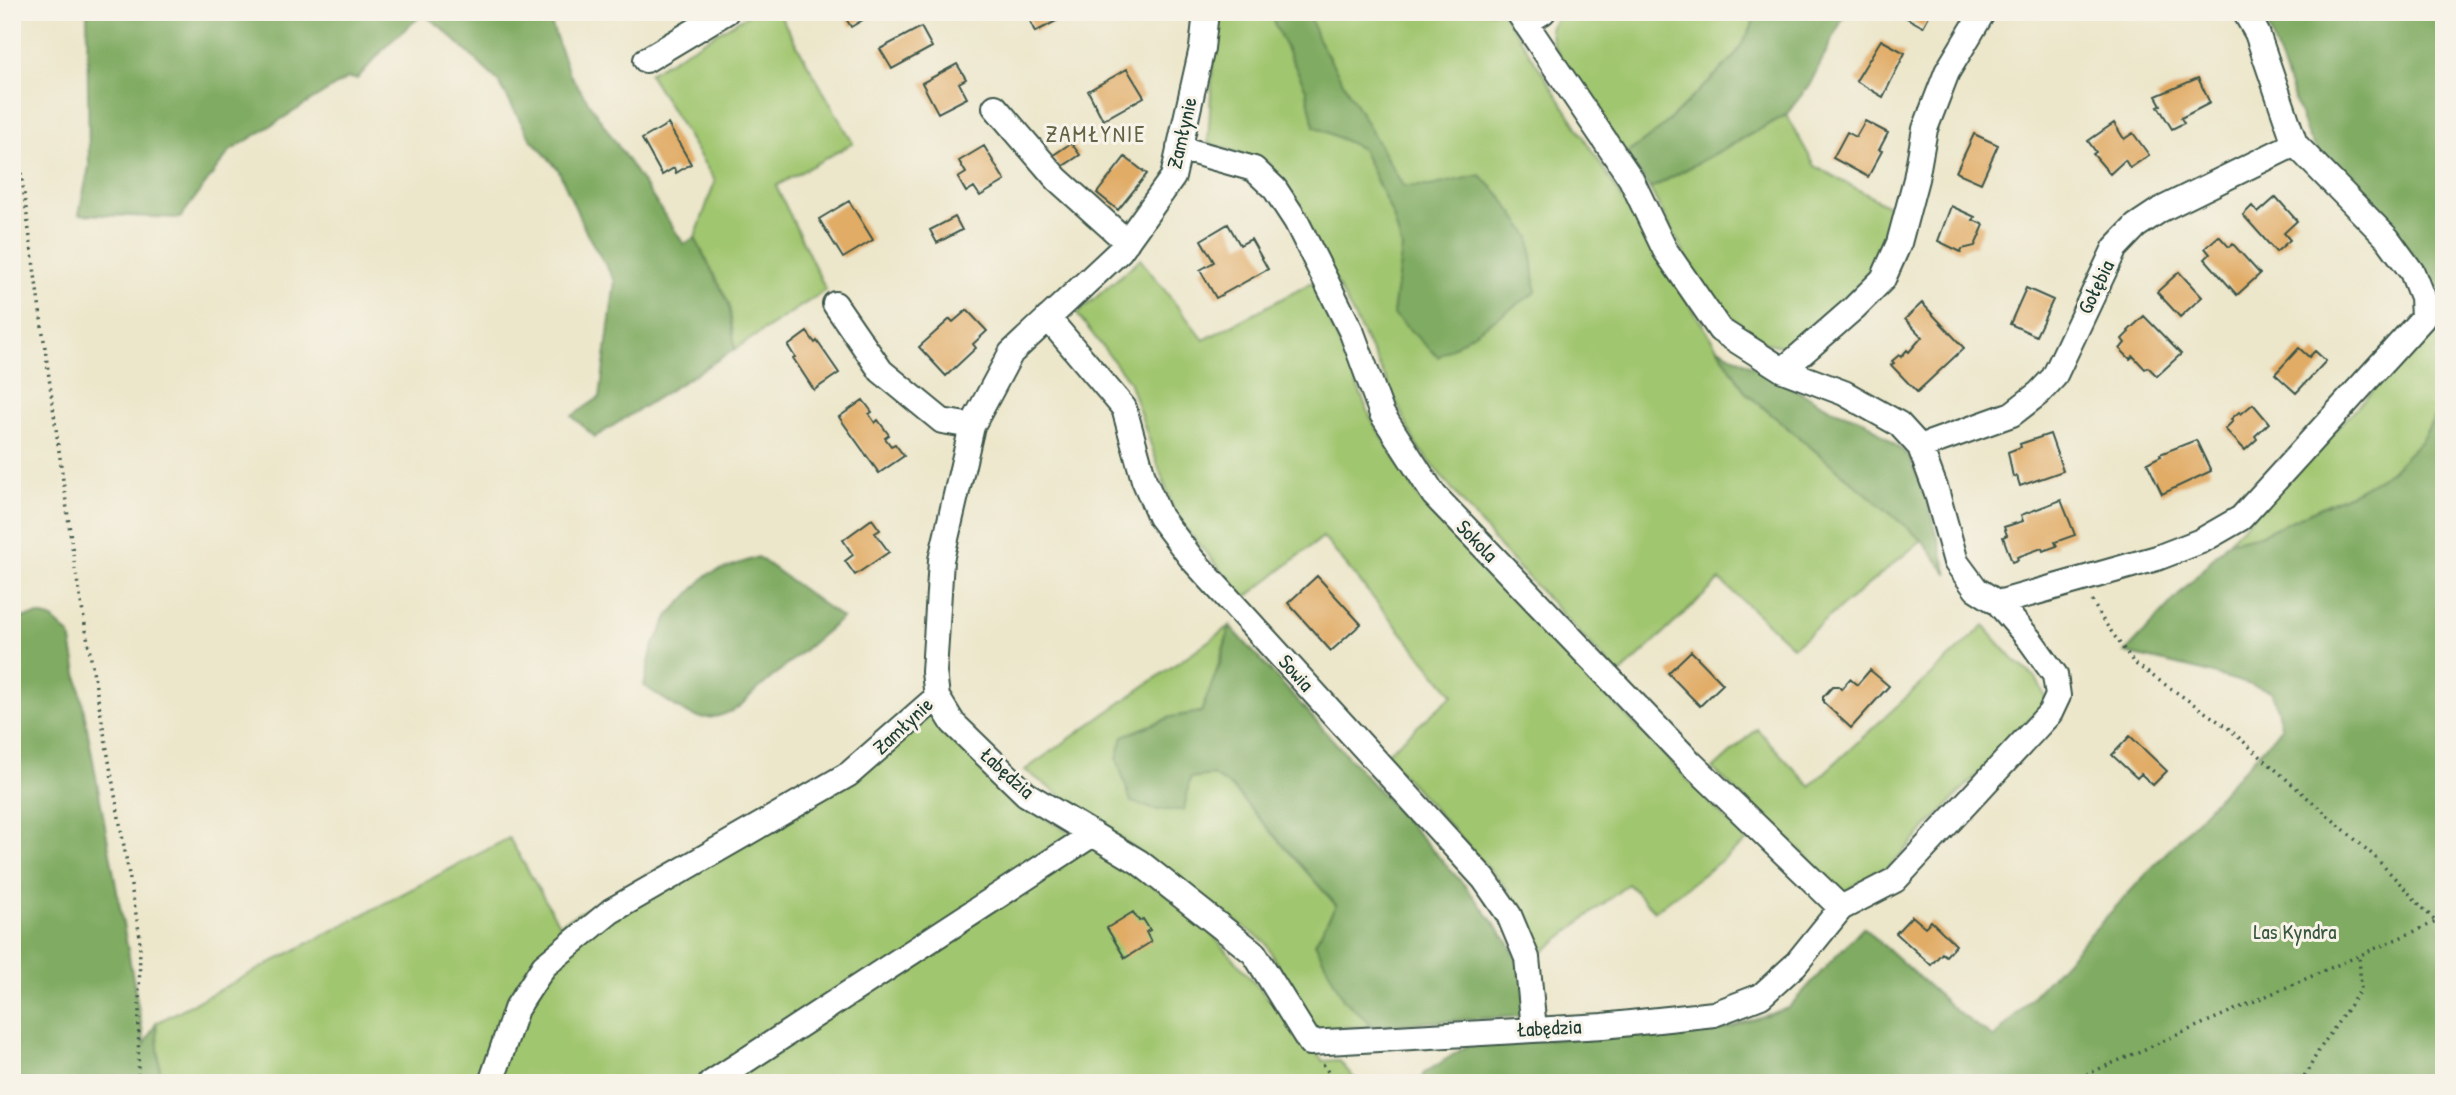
<svg xmlns="http://www.w3.org/2000/svg" width="2456" height="1095" font-family="'Patrick Hand',sans-serif">
  <style>
    .green { fill: #a1c670; stroke: #608252; stroke-width: 2 }
    .forest { fill: #80ab62; stroke: #50744b; stroke-width: 2 }
    .building { fill: #e1ac66 }
    .lines { fill: none; stroke-linecap: round; stroke-linejoin: round }
    .minor-casing { stroke: #3e564a; stroke-width: 28 }
    .path { stroke: #3e564a; stroke-width: 3.5; stroke-dasharray: 2 5; stroke-linecap: butt }
    .minor { stroke: #fff; stroke-width: 24 }
    .labels { text-anchor: middle; stroke-width: 6; stroke-linejoin: round; paint-order: stroke }
    .street-label { font-size: 21px; fill: #1f3d34; stroke: #f7f3e8 }
    .park-label { font-size: 21px; fill: #395840; stroke: #f7f3e8 }
    .neighbourhood-label { font-size: 23px; letter-spacing: 2px; fill: #636446; stroke: #f7f3e8 }
  </style>
  <rect width="100%" height="100%" fill="#f7f3e8"/>
  <filter id="ink" filterUnits="userSpaceOnUse"><feTurbulence type="fractalNoise" baseFrequency=".0143" numOctaves="2"/><feDisplacementMap in="SourceGraphic" scale="14" xChannelSelector="R" yChannelSelector="G"/><feConvolveMatrix kernelMatrix="1 2 1 2 8 2 1 2 1" color-interpolation-filters="sRGB"/></filter>
  <filter id="wash" filterUnits="userSpaceOnUse"><feTurbulence type="fractalNoise" baseFrequency=".00686" numOctaves="4" result="noise"/><feDisplacementMap in="SourceGraphic" scale="28" xChannelSelector="R" yChannelSelector="G"/><feGaussianBlur stdDeviation="1.57" result="paint"/><feColorMatrix in="noise" values="0 0 0 0 0 0 0 0 0 0 0 0 0 0 0 0 0 1.4 0 .05"/><feComposite in="paint" operator="in"/></filter>
  <g filter="url(#wash)">
    <rect width="100%" height="100%" fill="#ece6ca"/>
    <!-- green -->
    <path class="green" d="M 753,12 L 778,12 L 853,143 L 776,186 L 826,290 L 735,349 L 729,304 L 695,238 L 715,181 L 649,73 Z
      M 1216,12 L 1502,12 L 1544,75 L 1746,393 L 1922,540 L 1793,647 L 1720,580 L 1619,675 L 1500,548 L 1416,445 L 1387,381 L 1292,196 L 1269,163 L 1208,143 Z
      M 1567,12 L 1756,12 L 1751,29 L 1734,57 L 1659,130 L 1626,154 L 1553,45 L 1550,28 L 1557,18 Z
      M 1786,115 L 1815,166 L 1899,212 L 1885,249 L 1865,285 L 1789,343 L 1781,346 L 1763,342 L 1708,299 L 1650,189 Z
      M 1140,259 L 1204,340 L 1313,282 L 1371,418 L 1424,506 L 1747,841 L 1655,911 L 1628,884 L 1538,956 L 1509,891 L 1385,755 L 1453,695 L 1323,537 L 1245,598 L 1176,518 L 1129,381 L 1077,314 Z
      M 2430,282 L 2444,309 L 2444,401 L 2421,441 L 2390,472 L 2359,490 L 2260,535 L 2228,542 L 2429,332 L 2435,310 Z
      M 1230,626 L 1215,676 L 1201,712 L 1171,717 L 1184,810 L 1189,778 L 1212,775 L 1232,787 L 1336,905 L 1343,999 L 1373,1026 L 1313,1029 L 1265,942 L 1025,770 Z
      M 1984,626 L 2013,659 L 2036,678 L 2047,701 L 1890,866 L 1844,892 L 1713,769 L 1757,729 L 1810,786 Z
      M 904,714 L 939,715 L 1020,802 L 1192,911 L 1323,1061 L 1339,1060 L 1358,1083 L 161,1083 L 156,1023 L 509,838 L 559,924 L 852,761 Z"/>
    <!-- forest -->
    <path class="forest" d="M 87,12 L 547,12 L 569,73 L 684,244 L 695,238 L 729,304 L 735,349 L 595,437 L 572,416 L 600,397 L 615,281 L 587,234 L 558,169 L 530,138 L 498,81 L 441,27 L 423,14 L 389,43 L 357,79 L 348,78 L 230,151 L 180,218 L 79,214 L 89,167 Z
      M 1272,12 L 1309,12 L 1317,37 L 1403,186 L 1430,186 L 1480,175 L 1499,194 L 1530,237 L 1536,292 L 1438,357 L 1393,314 L 1402,248 L 1393,216 L 1362,149 L 1314,126 L 1306,89 L 1274,23 Z
      M 1756,12 L 1846,12 L 1810,84 L 1786,115 L 1650,189 L 1626,154 L 1659,130 L 1734,57 L 1751,29 Z
      M 2263,12 L 2444,12 L 2444,309 L 2430,282 L 2401,240 L 2334,174 L 2308,137 Z
      M 1718,348 L 1831,409 L 1865,421 L 1909,456 L 1931,512 L 1948,575 L 1922,540 L 1746,393 Z
      M 2444,401 L 2444,1083 L 1422,1083 L 1423,1074 L 1470,1044 L 1721,1030 L 1788,1008 L 1863,927 L 1956,1011 L 1994,1038 L 2282,728 L 2272,691 L 2203,671 L 2125,653 L 2228,542 L 2260,535 L 2359,490 L 2390,472 L 2421,441 Z
      M 758,557 L 842,618 L 750,696 C 739,712 709,723 691,715 C 675,708 659,695 644,686 L 652,649 L 669,615 L 708,574 Z
      M 38,615 L 51,618 L 70,635 L 145,1044 L 156,1023 L 161,1083 L 12,1083 L 12,619 Z
      M 1230,626 L 1466,887 L 1507,940 L 1529,983 L 1522,1016 L 1373,1026 L 1343,999 L 1315,943 L 1336,905 L 1232,787 L 1212,775 L 1190,778 L 1184,810 L 1156,810 L 1131,802 L 1117,759 L 1123,736 L 1171,717 L 1201,712 L 1221,661 Z"/>
    <g id="blocks">
      <!-- building -->
      <path class="building" d="M 842,12 L 876,12 L 851,27 Z
        M 1026,12 L 1054,12 L 1058,20 L 1035,32 Z
        M 1896,12 L 1931,12 L 1923,27 Z
        M 921,27 L 932,47 L 892,69 L 880,49 Z
        M 1881,40 L 1905,53 L 1883,97 L 1856,81 Z
        M 957,64 L 966,79 L 959,83 L 967,98 L 938,113 L 922,83 Z
        M 1127,69 L 1144,97 L 1103,120 L 1088,91 Z
        M 2198,78 L 2210,103 L 2181,118 L 2184,123 L 2172,129 L 2158,106 L 2161,105 L 2156,96 Z
        M 1865,121 L 1888,133 L 1879,150 L 1882,151 L 1868,177 L 1833,158 L 1847,132 L 1856,137 Z
        M 2114,123 L 2124,139 L 2133,133 L 2149,155 L 2130,168 L 2125,160 L 2110,174 L 2093,154 L 2096,152 L 2088,141 Z
        M 668,124 L 691,164 L 676,173 L 674,168 L 662,175 L 642,139 Z
        M 1974,134 L 1998,145 L 1981,183 L 1956,172 Z
        M 1071,143 L 1080,155 L 1060,168 L 1052,156 Z
        M 984,146 L 1005,181 L 980,196 L 974,187 L 966,192 L 958,178 L 966,173 L 959,161 Z
        M 1125,157 L 1147,174 L 1118,210 L 1097,193 Z
        M 2276,197 L 2297,221 L 2284,233 L 2290,240 L 2276,252 L 2243,215 L 2252,206 L 2258,213 Z
        M 849,201 L 873,240 L 843,258 L 819,219 Z
        M 1951,206 L 1975,217 L 1973,220 L 1984,225 L 1975,246 L 1962,249 L 1961,252 L 1938,241 Z
        M 955,217 L 962,230 L 937,243 L 930,230 Z
        M 1228,224 L 1240,245 L 1251,239 L 1268,269 L 1216,298 L 1200,270 L 1214,262 L 1201,240 Z
        M 2219,236 L 2229,247 L 2233,244 L 2260,274 L 2237,295 L 2205,259 L 2210,254 L 2205,248 Z
        M 2179,272 L 2202,297 L 2180,317 L 2157,292 Z
        M 2026,288 L 2053,300 L 2036,336 L 2010,324 Z
        M 1922,303 L 1964,348 L 1917,392 L 1891,365 L 1894,363 L 1892,361 L 1899,355 L 1901,357 L 1907,350 L 1909,352 L 1922,337 L 1905,319 Z
        M 967,310 L 987,331 L 973,344 L 976,348 L 946,376 L 919,347 L 950,319 L 953,322 Z
        M 2144,316 L 2181,354 L 2157,376 L 2148,367 L 2145,369 L 2133,356 L 2130,359 L 2120,349 L 2125,343 L 2122,339 L 2129,332 L 2128,331 Z
        M 807,332 L 815,343 L 817,341 L 839,373 L 814,390 L 793,358 L 795,357 L 788,346 Z
        M 2299,348 L 2309,357 L 2315,351 L 2326,361 L 2296,393 L 2275,374 Z
        M 863,400 L 872,412 L 869,414 L 875,423 L 878,420 L 889,435 L 885,438 L 891,446 L 895,444 L 904,456 L 879,473 L 839,417 Z
        M 2253,404 L 2269,423 L 2255,436 L 2257,439 L 2245,450 L 2225,429 L 2233,421 L 2231,419 L 2239,412 L 2241,414 Z
        M 2050,434 L 2063,471 L 2020,486 L 2017,476 L 2013,477 L 2008,452 L 2021,447 L 2020,444 Z
        M 2196,440 L 2211,471 L 2162,494 L 2147,463 L 2161,456 L 2160,454 Z
        M 2061,500 L 2075,535 L 2055,542 L 2057,546 L 2043,551 L 2042,548 L 2017,557 L 2018,560 L 2012,562 L 2003,537 L 2007,535 L 2004,527 L 2023,521 L 2021,515 Z
        M 872,519 L 880,530 L 875,533 L 889,552 L 855,575 L 845,561 L 853,555 L 843,540 Z
        M 1317,576 L 1361,624 L 1331,651 L 1288,603 Z
        M 1691,651 L 1723,684 L 1700,706 L 1668,673 Z
        M 1870,670 L 1889,686 L 1851,728 L 1823,702 L 1823,697 L 1833,686 L 1838,686 L 1841,689 L 1850,679 L 1857,685 Z
        M 2130,736 L 2167,771 L 2153,785 L 2141,774 L 2137,778 L 2112,755 Z
        M 1133,912 L 1139,921 L 1143,919 L 1150,930 L 1146,932 L 1151,942 L 1125,958 L 1107,928 Z
        M 1912,916 L 1925,927 L 1931,921 L 1956,945 L 1946,956 L 1942,953 L 1931,965 L 1896,933 Z"/>
    </g>
  </g>
  <g filter="url(#ink)">
    <use href="#blocks" fill-opacity="0" stroke="#3e564a" stroke-width="2"/>
    <g class="lines">
      <!-- minor casing -->
      <g class="minor-casing">
        <path id="minor" d="M 1206,12 L 1202,48 L 1173,177 L 1120,251 L 1011,353 L 972,426 L 941,560 L 934,672 L 937,697 L 953,723 L 1026,794 L 1139,862 L 1254,953 L 1310,1043 L 1603,1026 L 1714,1014 L 1761,996 L 1795,965 L 1841,908 L 1895,880 L 2050,713 L 2058,696 L 2055,675 L 2030,640 L 1998,603 L 1976,589 L 1956,562 L 1936,490 L 1920,447 L 1899,424 L 1844,393 L 1783,370 L 1720,330 L 1665,250 L 1631,179 L 1518,12
          M 1525,23 L 1543,12
          M 646,60 L 726,12
          M 995,107 L 1057,179 L 1127,242
          M 1179,148 L 1254,169 L 1275,189 L 1296,221 L 1352,333 L 1382,414 L 1434,495 L 1691,763 L 1841,908
          M 835,304 L 881,371 L 942,421 L 972,426
          M 1048,318 L 1124,408 L 1144,480 L 1160,517 L 1192,559 L 1484,879 L 1509,915 L 1527,958 L 1534,1029
          M 1783,370 L 1854,308 L 1883,279 L 1899,243 L 1916,179 L 1925,129 L 1947,72 L 1983,12
          M 1920,447 L 2012,414 L 2039,393 L 2054,377 L 2115,248 L 2136,226 L 2160,210 L 2295,144
          M 1998,603 L 2157,558 L 2201,541 L 2241,518 L 2423,318 L 2422,297 L 2412,272 L 2388,239 L 2295,144 L 2257,33 L 2245,12
          M 491,1083 L 516,1009 L 544,966 L 611,911 L 849,774 L 937,697
          M 711,1083 L 1093,834"/>
      </g>
      <!-- path -->
      <path class="path" d="M 12,82 L 18,150 L 75,568 L 140,937 L 138,1083
        M 2092,601 L 2103,620 L 2134,663 L 2228,728 L 2374,856 L 2436,922 L 2444,928
        M 1323,1064 L 1335,1083
        M 2067,1083 L 2436,922 L 2444,914
        M 2301,1083 L 2319,1050 L 2361,989 L 2359,954"/>
      <!-- minor -->
      <use href="#minor" class="minor"/>
    </g>
  </g>
  <g class="labels">
    <!-- street labels -->
    <g class="street-label">
      <text transform="translate(1182 133) rotate(-77)" y="7">Zamłynie</text>
      <text transform="translate(2096 287) rotate(-64)" y="7">Gołębia</text>
      <text transform="translate(1477 541) rotate(46)" y="7">Sokola</text>
      <text transform="translate(1296 673) rotate(48)" y="7">Sowia</text>
      <text transform="translate(903 726) rotate(-43)" y="7">Zamłynie</text>
      <text transform="translate(1007 773) rotate(42)" y="7">Łabędzia</text>
      <text transform="translate(1549 1028) rotate(-3)" y="7">Łabędzia</text>
    </g>
    <!-- park labels -->
    <g class="park-label">
      <text x="2295" y="939">Las Kyndra</text>
    </g>
    <!-- neighbourhood labels -->
    <g class="neighbourhood-label">
      <text x="1096" y="142">ZAMŁYNIE</text>
    </g>
  </g>
  <!-- margin -->
  <rect width="2456" height="1095" fill="none" stroke="#f7f3e8" stroke-width="42"/>
</svg>
